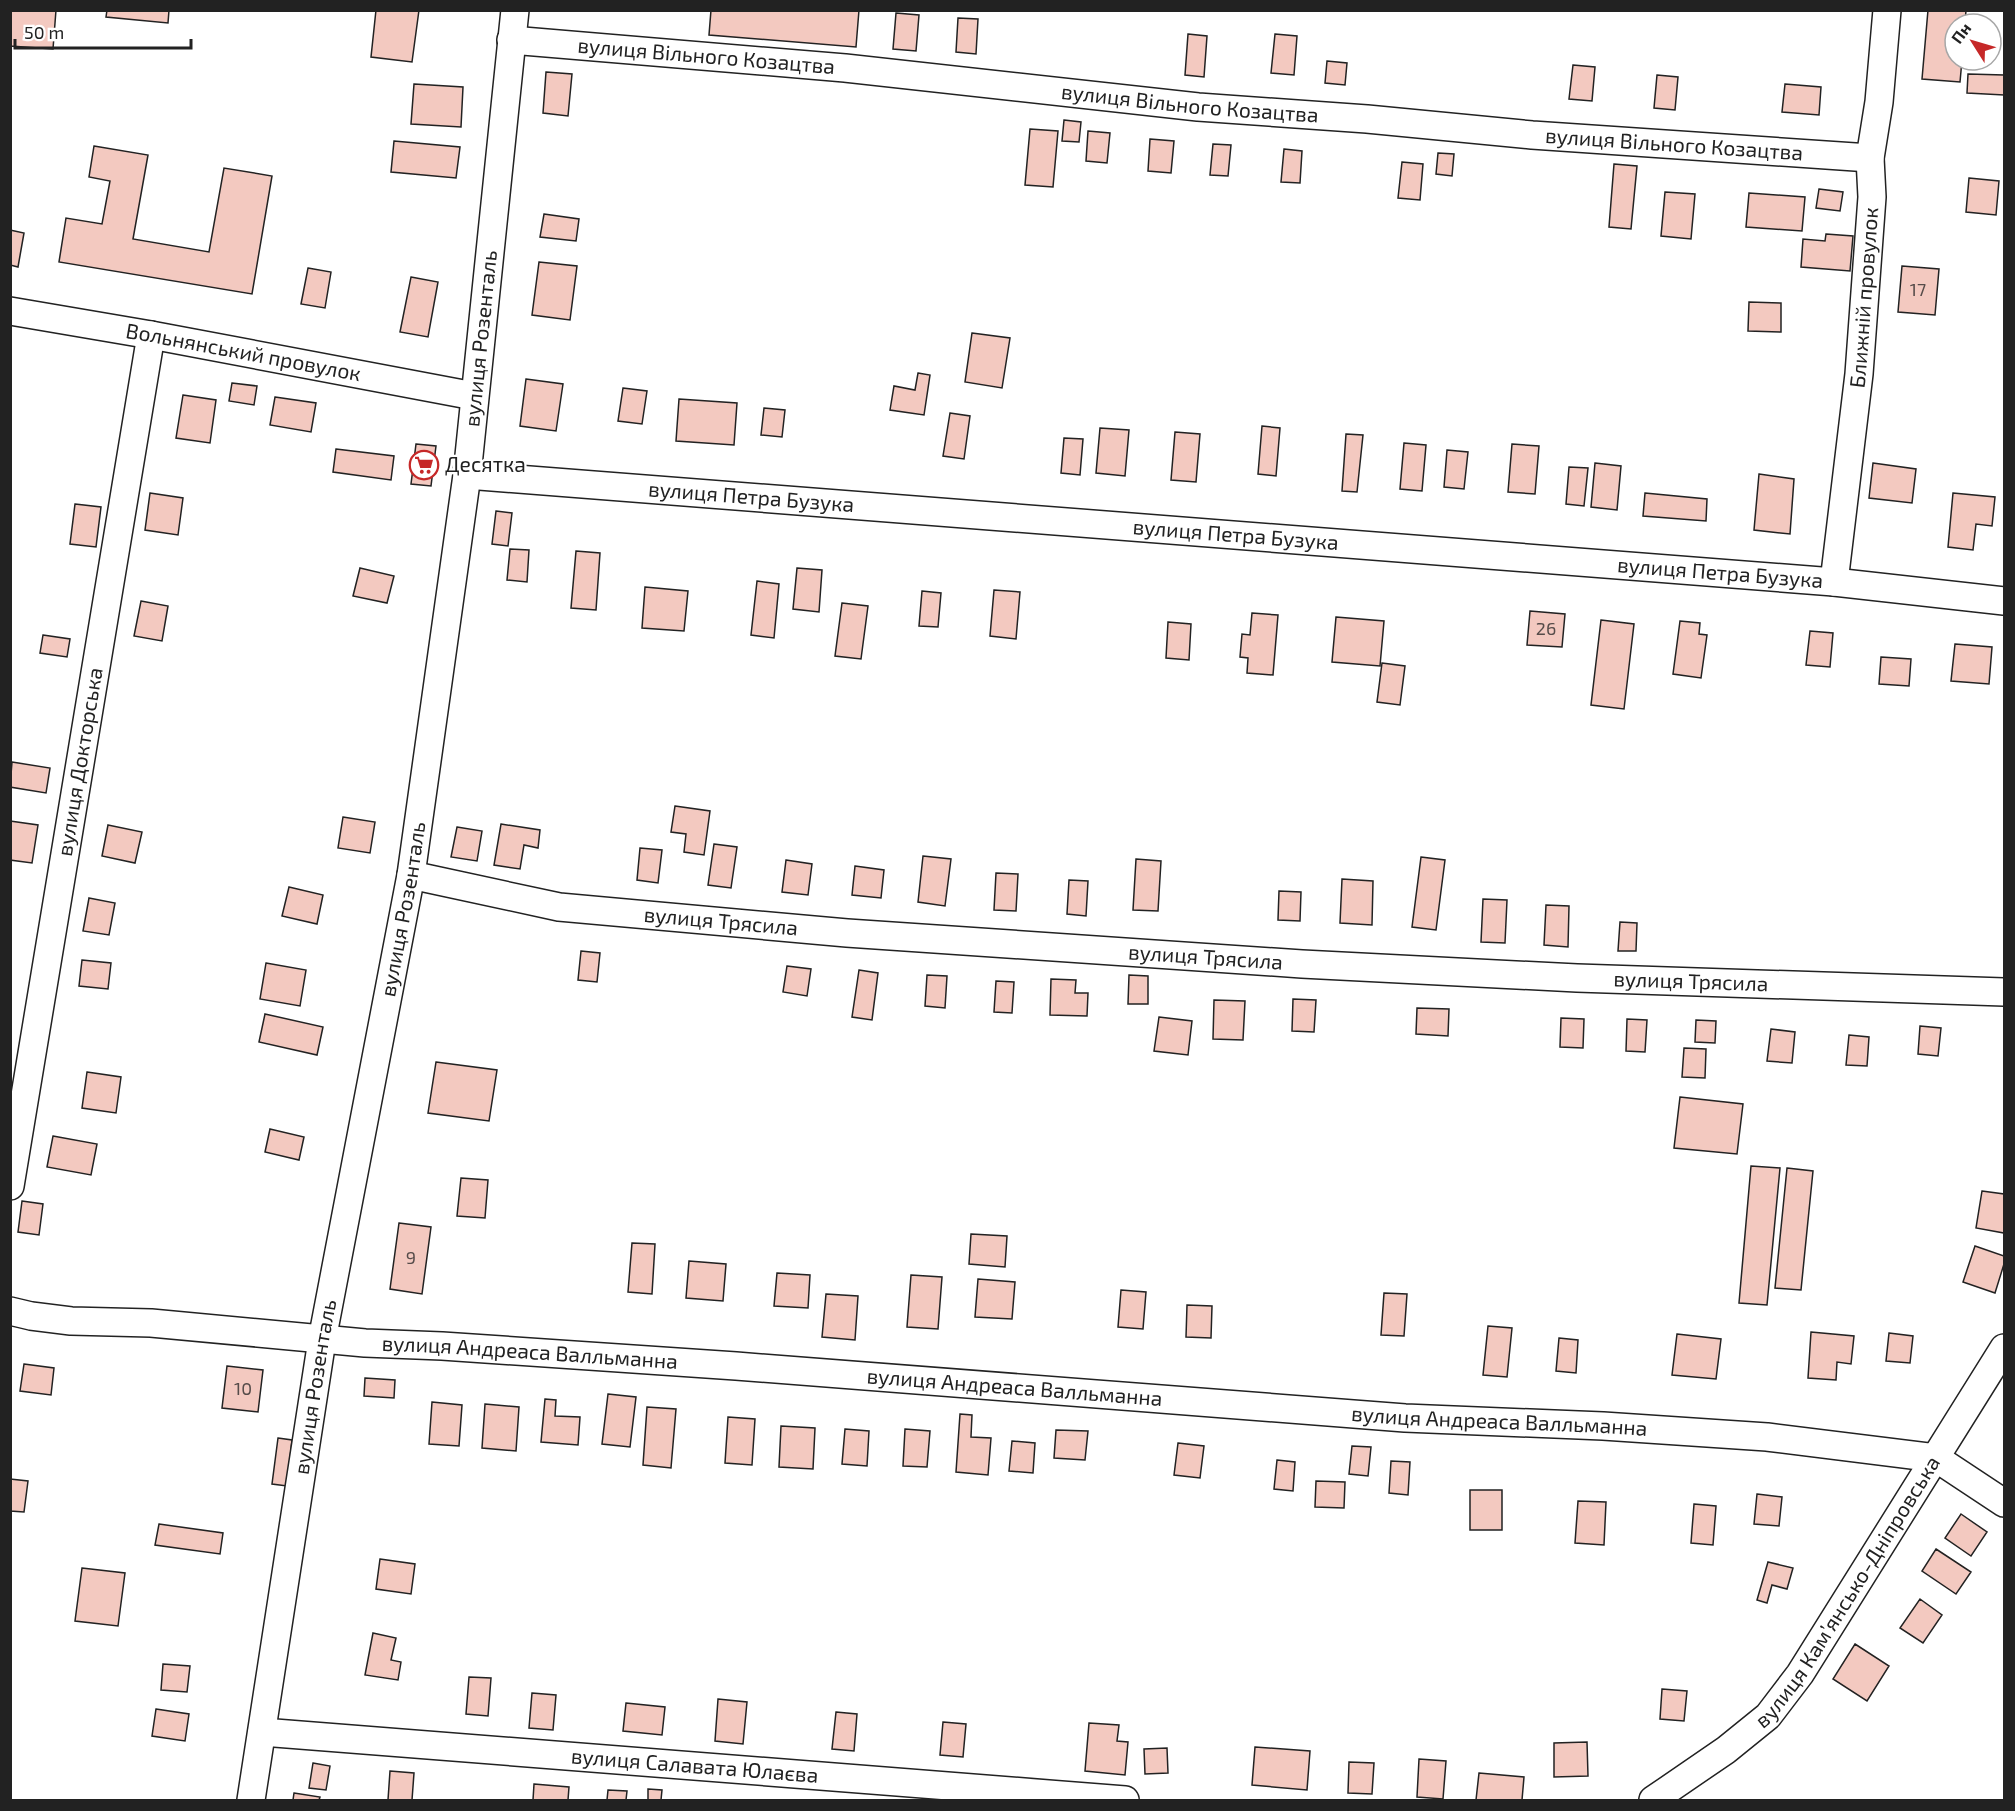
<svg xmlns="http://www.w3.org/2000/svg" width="2015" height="1811" font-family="'Exo 2',sans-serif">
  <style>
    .building { fill: #f3c9c0; stroke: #222; stroke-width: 1.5 }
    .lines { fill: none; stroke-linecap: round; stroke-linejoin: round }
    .minor-casing { stroke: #222; stroke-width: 30 }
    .minor { stroke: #fff; stroke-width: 27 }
    .labels { text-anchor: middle; stroke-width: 4.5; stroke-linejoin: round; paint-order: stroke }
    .number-label { font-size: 18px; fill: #564c4a }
    .street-label { font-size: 21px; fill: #222; stroke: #fff }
    .poi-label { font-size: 21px; fill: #222; stroke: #fff; text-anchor: start }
  </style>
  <rect width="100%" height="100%" fill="#fff"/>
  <!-- building -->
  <path class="building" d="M 10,10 L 56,10 L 53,49 L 10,46 Z
    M 107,10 L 169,10 L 168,23 L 106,17 Z
    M 376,10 L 419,10 L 412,62 L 371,57 Z
    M 711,10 L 859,10 L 856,47 L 709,35 Z
    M 1928,10 L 1966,10 L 1965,24 L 1955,24 L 1955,60 L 1962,60 L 1960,82 L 1922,79 Z
    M 896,13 L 919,15 L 916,51 L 893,49 Z
    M 958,18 L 978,19 L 976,54 L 956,52 Z
    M 1188,34 L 1207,36 L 1204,77 L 1185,75 Z
    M 1275,34 L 1297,36 L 1294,75 L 1271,73 Z
    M 1327,61 L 1347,63 L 1345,85 L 1325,83 Z
    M 1573,65 L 1595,67 L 1592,101 L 1569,99 Z
    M 546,72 L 572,74 L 568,116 L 543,113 Z
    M 1968,74 L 2004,75 L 2004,95 L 1967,93 Z
    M 1657,75 L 1678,77 L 1675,110 L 1654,108 Z
    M 414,84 L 463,87 L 461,127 L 411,124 Z
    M 1785,84 L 1821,87 L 1819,115 L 1782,112 Z
    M 1064,120 L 1081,122 L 1079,142 L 1062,141 Z
    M 1030,129 L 1058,131 L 1053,187 L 1025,185 Z
    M 1088,131 L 1110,133 L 1107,163 L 1086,161 Z
    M 1150,139 L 1174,141 L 1171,173 L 1148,171 Z
    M 394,141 L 460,147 L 456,178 L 391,172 Z
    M 1213,144 L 1231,145 L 1228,176 L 1210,175 Z
    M 94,146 L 148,155 L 133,239 L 209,252 L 224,168 L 272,176 L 252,294 L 59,262 L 66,218 L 102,224 L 110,181 L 89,177 Z
    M 1284,149 L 1302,151 L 1300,183 L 1281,182 Z
    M 1438,153 L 1454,154 L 1452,176 L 1436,174 Z
    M 1402,162 L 1423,164 L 1420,200 L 1398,198 Z
    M 1614,164 L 1637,166 L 1631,229 L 1609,227 Z
    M 1969,178 L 1999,181 L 1996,215 L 1966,212 Z
    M 1819,189 L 1843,192 L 1840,211 L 1816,208 Z
    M 1665,192 L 1695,194 L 1691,239 L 1661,236 Z
    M 1749,193 L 1805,197 L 1802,231 L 1746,227 Z
    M 544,214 L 579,219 L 576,241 L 540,237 Z
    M 10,230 L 24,233 L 18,267 L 10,265 Z
    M 1826,234 L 1853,236 L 1850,271 L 1801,267 L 1803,239 L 1825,241 Z
    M 539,262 L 577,266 L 570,320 L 532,315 Z
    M 1902,266 L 1939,269 L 1935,315 L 1898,312 Z
    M 308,268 L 331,272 L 325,308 L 301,304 Z
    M 411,277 L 438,282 L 428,337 L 400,332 Z
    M 1749,302 L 1781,303 L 1781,332 L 1748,331 Z
    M 972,333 L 1010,338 L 1002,388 L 965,382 Z
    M 918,373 L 930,375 L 924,415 L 890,410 L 894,386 L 915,390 Z
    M 526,379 L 563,384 L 556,431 L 520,426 Z
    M 232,383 L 257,386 L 254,405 L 229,401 Z
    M 623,388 L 647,391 L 642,424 L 618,421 Z
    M 183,395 L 216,400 L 210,443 L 176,438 Z
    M 275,397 L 316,403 L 311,432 L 270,425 Z
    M 679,399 L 737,403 L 734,445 L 676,441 Z
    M 764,408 L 785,410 L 782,437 L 761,435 Z
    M 950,413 L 970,416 L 964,459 L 943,456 Z
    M 1262,426 L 1280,428 L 1276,476 L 1258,474 Z
    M 1100,428 L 1129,430 L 1125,476 L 1096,473 Z
    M 1175,432 L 1200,434 L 1196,482 L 1171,480 Z
    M 1346,434 L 1363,435 L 1357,492 L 1342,491 Z
    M 1064,438 L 1083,439 L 1080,475 L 1061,473 Z
    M 1404,443 L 1426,445 L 1422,491 L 1400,489 Z
    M 416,444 L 436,446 L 431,486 L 411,484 Z
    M 1512,444 L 1539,446 L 1535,494 L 1508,492 Z
    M 336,449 L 394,456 L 391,480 L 333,472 Z
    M 1447,450 L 1468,452 L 1464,489 L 1444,487 Z
    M 1595,463 L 1621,466 L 1617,510 L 1591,507 Z
    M 1873,463 L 1916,469 L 1912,503 L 1869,498 Z
    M 1569,467 L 1588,468 L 1584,506 L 1566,504 Z
    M 1759,474 L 1794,479 L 1790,534 L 1754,530 Z
    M 150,493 L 183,498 L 178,535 L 145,530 Z
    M 1645,493 L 1707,499 L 1706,521 L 1643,516 Z
    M 1953,493 L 1995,497 L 1992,526 L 1976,524 L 1973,550 L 1948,547 Z
    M 75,504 L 101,507 L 96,547 L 70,544 Z
    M 496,511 L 512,513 L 508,546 L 492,544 Z
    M 510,549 L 529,550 L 527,582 L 507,580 Z
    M 576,551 L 600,553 L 596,610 L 571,608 Z
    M 360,568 L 394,576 L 387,603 L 353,596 Z
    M 797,568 L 822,570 L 819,612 L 793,609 Z
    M 757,581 L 779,584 L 774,638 L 751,635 Z
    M 645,587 L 688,591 L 684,631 L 642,628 Z
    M 994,590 L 1020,592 L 1016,639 L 990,636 Z
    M 922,591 L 941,593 L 938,627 L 919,626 Z
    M 141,601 L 168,606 L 162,641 L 134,636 Z
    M 842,603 L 868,606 L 861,659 L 835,656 Z
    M 1530,611 L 1565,614 L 1562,647 L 1527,645 Z
    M 1252,613 L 1278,615 L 1273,675 L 1247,673 L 1248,658 L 1240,657 L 1242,634 L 1250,635 Z
    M 1336,617 L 1384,621 L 1380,666 L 1332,662 Z
    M 1601,620 L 1634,624 L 1624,709 L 1591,705 Z
    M 1680,621 L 1700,623 L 1699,634 L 1707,635 L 1701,678 L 1673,674 Z
    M 1168,622 L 1191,624 L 1189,660 L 1166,658 Z
    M 1810,631 L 1833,633 L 1830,667 L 1806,665 Z
    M 43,635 L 70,639 L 67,657 L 40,653 Z
    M 1955,644 L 1992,647 L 1989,684 L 1951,681 Z
    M 1881,657 L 1911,659 L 1909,686 L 1879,684 Z
    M 1382,663 L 1405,666 L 1400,705 L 1377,702 Z
    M 12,762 L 50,768 L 46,793 L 10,787 Z
    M 675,806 L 710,811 L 704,855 L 684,852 L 686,834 L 671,832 Z
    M 343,817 L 375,822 L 370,853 L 338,848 Z
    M 10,821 L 38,825 L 32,863 L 10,860 Z
    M 501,824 L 540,830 L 538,848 L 524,845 L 520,869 L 494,865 Z
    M 108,825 L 142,832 L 135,863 L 102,856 Z
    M 457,827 L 482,831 L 477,861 L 451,857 Z
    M 714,844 L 737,847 L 731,888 L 708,885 Z
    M 640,848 L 662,850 L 658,883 L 637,880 Z
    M 923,856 L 951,859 L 945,906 L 918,902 Z
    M 1421,857 L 1445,860 L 1436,930 L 1412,927 Z
    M 1136,859 L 1161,861 L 1158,911 L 1133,910 Z
    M 786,860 L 812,864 L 808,895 L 782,892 Z
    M 855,866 L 884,870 L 881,898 L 852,895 Z
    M 996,873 L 1018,874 L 1016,911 L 994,910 Z
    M 1342,879 L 1373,881 L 1372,925 L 1340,923 Z
    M 1069,880 L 1088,881 L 1086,916 L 1067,914 Z
    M 289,887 L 323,895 L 317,924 L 282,916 Z
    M 1279,891 L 1301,892 L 1300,921 L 1278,920 Z
    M 89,898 L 115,903 L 109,935 L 83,931 Z
    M 1483,899 L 1507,900 L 1505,943 L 1481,942 Z
    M 1546,905 L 1569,906 L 1568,947 L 1544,945 Z
    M 1620,922 L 1637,923 L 1636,951 L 1618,951 Z
    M 581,951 L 600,953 L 597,982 L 578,980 Z
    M 82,960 L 111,963 L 108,989 L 79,986 Z
    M 266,963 L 306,970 L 300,1006 L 260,999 Z
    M 787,966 L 811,969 L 807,996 L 783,992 Z
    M 859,970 L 878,973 L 872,1020 L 852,1017 Z
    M 927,975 L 947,976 L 945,1008 L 925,1006 Z
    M 1129,975 L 1148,976 L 1148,1004 L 1128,1004 Z
    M 1051,979 L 1076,980 L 1075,993 L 1088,993 L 1087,1016 L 1050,1015 Z
    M 996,981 L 1014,982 L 1012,1013 L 994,1012 Z
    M 1293,999 L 1316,1000 L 1314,1032 L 1292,1031 Z
    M 1214,1000 L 1245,1001 L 1243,1040 L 1213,1039 Z
    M 1417,1008 L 1449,1009 L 1448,1036 L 1416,1034 Z
    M 265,1014 L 323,1027 L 317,1055 L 259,1042 Z
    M 1159,1017 L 1192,1021 L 1188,1055 L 1154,1051 Z
    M 1561,1018 L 1584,1019 L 1583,1048 L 1560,1047 Z
    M 1627,1019 L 1647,1020 L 1645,1052 L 1626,1051 Z
    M 1696,1020 L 1716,1021 L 1715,1043 L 1695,1042 Z
    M 1920,1026 L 1941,1028 L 1938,1056 L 1918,1054 Z
    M 1771,1029 L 1795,1032 L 1792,1063 L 1767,1061 Z
    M 1849,1035 L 1869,1037 L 1867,1066 L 1846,1065 Z
    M 1684,1048 L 1706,1049 L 1705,1078 L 1682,1077 Z
    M 436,1062 L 497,1070 L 489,1121 L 428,1113 Z
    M 87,1072 L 121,1077 L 116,1113 L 82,1108 Z
    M 1680,1097 L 1743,1104 L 1737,1154 L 1674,1148 Z
    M 270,1129 L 304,1137 L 299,1160 L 265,1152 Z
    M 53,1136 L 97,1144 L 91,1175 L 47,1167 Z
    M 1751,1166 L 1780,1168 L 1767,1305 L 1739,1303 Z
    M 1787,1168 L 1813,1171 L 1801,1290 L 1775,1288 Z
    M 461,1178 L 488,1180 L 485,1218 L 457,1216 Z
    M 1982,1191 L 2004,1194 L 2004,1233 L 1976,1228 Z
    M 22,1201 L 43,1204 L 39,1235 L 18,1232 Z
    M 399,1223 L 431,1227 L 422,1294 L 390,1289 Z
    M 971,1234 L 1007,1236 L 1005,1267 L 969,1264 Z
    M 632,1243 L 655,1244 L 652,1294 L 628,1292 Z
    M 1975,1246 L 2004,1256 L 2004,1264 L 1995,1293 L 1963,1282 Z
    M 689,1261 L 726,1264 L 723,1301 L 686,1298 Z
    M 777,1273 L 810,1275 L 808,1308 L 774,1306 Z
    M 911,1275 L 942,1277 L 938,1329 L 907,1327 Z
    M 978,1279 L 1015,1282 L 1012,1319 L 975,1317 Z
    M 1121,1290 L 1146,1292 L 1143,1329 L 1118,1327 Z
    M 1384,1293 L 1407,1294 L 1404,1336 L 1381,1335 Z
    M 826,1294 L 858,1296 L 855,1340 L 822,1337 Z
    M 1187,1305 L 1212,1306 L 1211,1338 L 1186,1337 Z
    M 1488,1326 L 1512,1328 L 1507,1377 L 1483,1375 Z
    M 1811,1332 L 1854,1336 L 1851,1364 L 1837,1362 L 1836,1380 L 1808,1378 Z
    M 1889,1333 L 1913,1336 L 1910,1363 L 1886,1361 Z
    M 1677,1334 L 1721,1339 L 1716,1379 L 1672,1375 Z
    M 1559,1338 L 1578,1340 L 1576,1373 L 1556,1371 Z
    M 24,1364 L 54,1368 L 51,1395 L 20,1391 Z
    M 227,1366 L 263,1370 L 258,1412 L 222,1408 Z
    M 365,1378 L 395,1380 L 394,1398 L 364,1396 Z
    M 608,1394 L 636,1397 L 630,1447 L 602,1444 Z
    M 545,1399 L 556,1400 L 555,1416 L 580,1417 L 578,1445 L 541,1442 Z
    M 432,1402 L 462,1405 L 459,1446 L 429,1444 Z
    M 485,1404 L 519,1407 L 516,1451 L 482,1448 Z
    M 647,1407 L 676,1409 L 671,1468 L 643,1465 Z
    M 960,1414 L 972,1415 L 971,1437 L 991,1438 L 988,1475 L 956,1472 Z
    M 728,1417 L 755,1419 L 752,1465 L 725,1463 Z
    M 781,1426 L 815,1428 L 813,1469 L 779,1467 Z
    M 845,1429 L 869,1431 L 867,1466 L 842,1464 Z
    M 905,1429 L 930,1431 L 927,1467 L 903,1466 Z
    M 1056,1430 L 1088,1431 L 1085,1460 L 1054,1458 Z
    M 278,1438 L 292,1440 L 287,1486 L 272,1484 Z
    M 1012,1441 L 1035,1443 L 1033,1473 L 1009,1471 Z
    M 1178,1443 L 1204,1446 L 1200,1478 L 1174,1475 Z
    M 1352,1446 L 1371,1447 L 1368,1476 L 1349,1474 Z
    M 1277,1460 L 1295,1462 L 1293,1491 L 1274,1489 Z
    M 1391,1461 L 1410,1462 L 1408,1495 L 1389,1493 Z
    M 10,1479 L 28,1481 L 24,1512 L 10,1511 Z
    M 1316,1481 L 1345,1482 L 1344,1508 L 1315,1507 Z
    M 1470,1490 L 1502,1490 L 1502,1530 L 1470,1530 Z
    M 1757,1494 L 1782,1497 L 1779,1526 L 1754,1524 Z
    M 1578,1501 L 1606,1502 L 1604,1545 L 1575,1543 Z
    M 1694,1504 L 1716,1506 L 1713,1545 L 1691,1543 Z
    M 1961,1514 L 1987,1532 L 1971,1556 L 1945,1538 Z
    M 159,1524 L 223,1533 L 220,1554 L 155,1545 Z
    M 1936,1549 L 1971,1572 L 1956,1594 L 1922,1571 Z
    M 380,1559 L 415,1564 L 411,1594 L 376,1589 Z
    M 1768,1562 L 1793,1568 L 1787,1589 L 1772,1585 L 1767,1603 L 1757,1600 Z
    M 82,1568 L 125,1573 L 118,1626 L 75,1621 Z
    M 1920,1599 L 1942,1615 L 1923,1643 L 1900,1628 Z
    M 373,1633 L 396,1638 L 391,1660 L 401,1662 L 398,1680 L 365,1675 Z
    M 1855,1644 L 1889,1666 L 1867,1701 L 1833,1679 Z
    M 163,1664 L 190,1666 L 187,1692 L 161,1690 Z
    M 469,1677 L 491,1678 L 488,1716 L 466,1714 Z
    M 1662,1689 L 1687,1691 L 1684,1721 L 1660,1719 Z
    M 532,1693 L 556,1695 L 553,1730 L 529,1728 Z
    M 718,1699 L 747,1702 L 743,1744 L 715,1741 Z
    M 626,1703 L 665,1707 L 662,1735 L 623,1731 Z
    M 156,1709 L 189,1714 L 185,1741 L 152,1736 Z
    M 836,1712 L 857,1714 L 854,1751 L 832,1749 Z
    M 943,1722 L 966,1724 L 963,1757 L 940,1755 Z
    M 1089,1723 L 1119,1725 L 1117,1741 L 1128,1742 L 1125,1775 L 1085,1771 Z
    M 1587,1742 L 1588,1776 L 1554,1777 L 1554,1743 Z
    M 1255,1747 L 1310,1751 L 1307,1790 L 1252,1785 Z
    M 1167,1748 L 1168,1773 L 1145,1774 L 1144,1749 Z
    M 1419,1759 L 1446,1761 L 1443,1799 L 1417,1797 Z
    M 1349,1762 L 1374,1763 L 1372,1794 L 1348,1793 Z
    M 313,1763 L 330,1766 L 326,1790 L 309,1788 Z
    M 390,1771 L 414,1773 L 412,1800 L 388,1800 Z
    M 1479,1773 L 1524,1777 L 1522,1800 L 1476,1800 Z
    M 534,1784 L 569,1787 L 568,1800 L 533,1800 Z
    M 648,1789 L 662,1790 L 661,1800 L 648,1800 Z
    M 608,1790 L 627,1791 L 626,1800 L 607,1800 Z
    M 294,1793 L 320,1797 L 319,1800 L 293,1800 Z"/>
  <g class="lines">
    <!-- minor casing -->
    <g class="minor-casing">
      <g id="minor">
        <path id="s1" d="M 511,40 L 845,68 L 1198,107 L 1367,119 L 1532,135 L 1870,158"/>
        <path id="s2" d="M 10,311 L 151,335 L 474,396"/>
        <path id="s3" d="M 467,475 L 1834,582 L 2004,601"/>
        <path id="s4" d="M 1834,582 L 1859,374 L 1872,197 L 1870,158 L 1879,102 L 1887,10"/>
        <path id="s5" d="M 411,875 L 559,907 L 847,933 L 1302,964 L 1577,978 L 2004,992"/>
        <path id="s6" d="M 10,1186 L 151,335"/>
        <path id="s7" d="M 10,1311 L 31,1316 L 71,1321 L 151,1323 L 365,1343 L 442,1346 L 736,1366 L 1405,1418 L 1603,1426 L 1767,1437 L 1936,1458 L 2004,1503"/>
        <path id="s8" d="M 262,1732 L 1125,1800"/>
        <path id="s9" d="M 251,1800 L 322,1340 L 411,875 L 467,475 L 515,10"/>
        <path id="s10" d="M 1653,1800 L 1726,1750 L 1768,1716 L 1800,1674 L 2004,1348"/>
      </g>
    </g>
    <!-- minor -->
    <use href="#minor" class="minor"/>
  </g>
  <!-- icons -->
  <defs>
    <g id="supermarket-ring" transform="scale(1.5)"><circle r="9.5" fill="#fff" stroke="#c62828" stroke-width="1.5"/><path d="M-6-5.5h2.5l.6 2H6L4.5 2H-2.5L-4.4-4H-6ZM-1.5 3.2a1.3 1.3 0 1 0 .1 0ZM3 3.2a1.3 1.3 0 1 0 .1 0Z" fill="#c62828"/></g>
  </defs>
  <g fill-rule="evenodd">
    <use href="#supermarket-ring" x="424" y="465"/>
  </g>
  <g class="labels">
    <!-- number labels -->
    <g class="number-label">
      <text x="1918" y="296">17</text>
      <text x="1546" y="635">26</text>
      <text x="411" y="1264">9</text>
      <text x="243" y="1395">10</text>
    </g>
    <!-- street labels -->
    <g class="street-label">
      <text dy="7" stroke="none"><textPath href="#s1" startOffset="196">вулиця Вільного Козацтва</textPath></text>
      <text dy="7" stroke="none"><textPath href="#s1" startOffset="682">вулиця Вільного Козацтва</textPath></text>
      <text dy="7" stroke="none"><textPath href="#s1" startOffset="1168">вулиця Вільного Козацтва</textPath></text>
      <text dy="7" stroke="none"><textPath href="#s4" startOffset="286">Ближній провулок</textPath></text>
      <text dy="7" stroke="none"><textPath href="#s9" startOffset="1480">вулиця Розенталь</textPath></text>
      <text dy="7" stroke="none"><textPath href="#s2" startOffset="237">Вольнянський провулок</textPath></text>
      <text dy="7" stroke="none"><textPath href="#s3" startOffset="285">вулиця Петра Бузука</textPath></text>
      <text dy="7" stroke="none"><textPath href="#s3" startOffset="771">вулиця Петра Бузука</textPath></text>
      <text dy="7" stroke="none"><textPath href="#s3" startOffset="1257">вулиця Петра Бузука</textPath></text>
      <text dy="7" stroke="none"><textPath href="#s6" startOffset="430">вулиця Докторська</textPath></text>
      <text dy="7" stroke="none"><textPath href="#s9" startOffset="904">вулиця Розенталь</textPath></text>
      <text dy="7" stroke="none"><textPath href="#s5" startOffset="314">вулиця Трясила</textPath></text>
      <text dy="7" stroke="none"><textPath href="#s5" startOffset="800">вулиця Трясила</textPath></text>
      <text dy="7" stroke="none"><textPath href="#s5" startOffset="1286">вулиця Трясила</textPath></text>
      <text dy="7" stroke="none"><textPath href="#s7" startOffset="522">вулиця Андреаса Валльманна</textPath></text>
      <text dy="7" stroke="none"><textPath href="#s9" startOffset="418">вулиця Розенталь</textPath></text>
      <text dy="7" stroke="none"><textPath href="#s7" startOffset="1008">вулиця Андреаса Валльманна</textPath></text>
      <text dy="7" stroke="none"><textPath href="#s7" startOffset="1494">вулиця Андреаса Валльманна</textPath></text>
      <text dy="7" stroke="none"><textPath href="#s10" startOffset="290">вулиця Кам’янсько-Дніпровська</textPath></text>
      <text dy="7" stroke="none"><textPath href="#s8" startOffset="434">вулиця Салавата Юлаєва</textPath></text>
    </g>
    <!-- poi labels -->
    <g class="poi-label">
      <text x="445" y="472">Десятка</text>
    </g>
  </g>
  <!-- border -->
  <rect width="2015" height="1811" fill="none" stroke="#222222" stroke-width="24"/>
  <!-- north arrow -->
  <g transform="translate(1973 42) rotate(307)"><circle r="28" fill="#ffffff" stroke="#a7a7a7" stroke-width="1.5"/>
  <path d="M0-4.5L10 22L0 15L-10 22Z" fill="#c62828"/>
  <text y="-9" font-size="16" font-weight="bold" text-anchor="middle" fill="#222222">Пн</text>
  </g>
  <!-- scale -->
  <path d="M15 39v9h176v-9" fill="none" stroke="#222222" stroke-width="3"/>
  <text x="24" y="39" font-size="18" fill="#222222" stroke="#ffffff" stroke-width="4.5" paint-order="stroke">50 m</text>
</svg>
